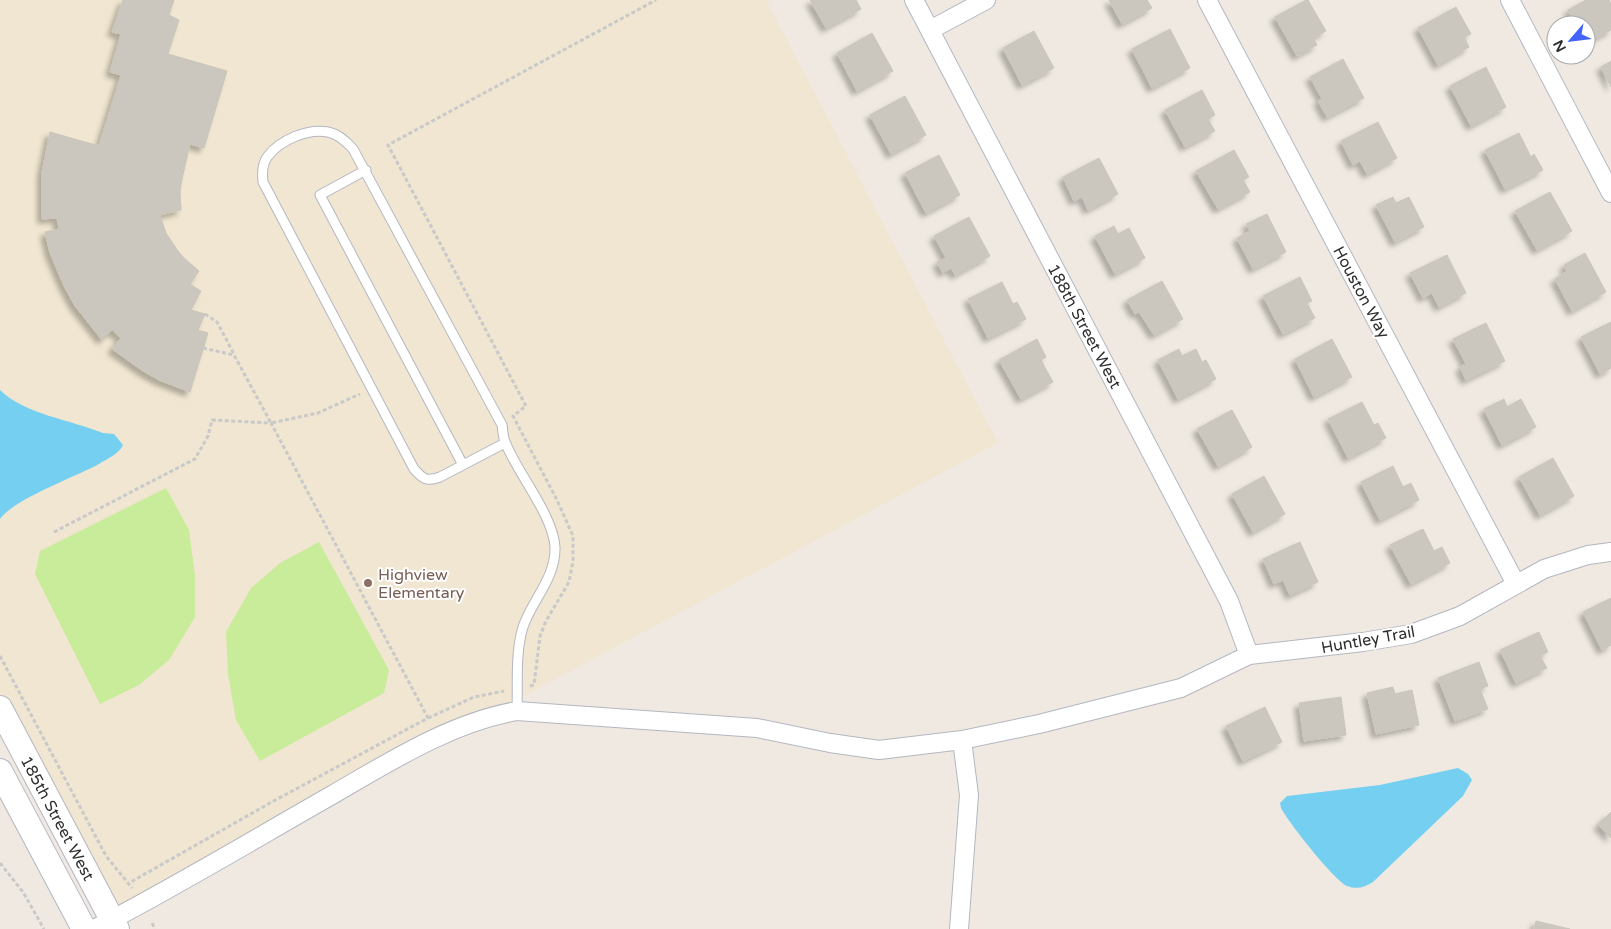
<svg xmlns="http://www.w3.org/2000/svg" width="1611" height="929" font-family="'Varela Round',sans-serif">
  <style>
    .education { fill: #f0e6d1 }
    .pitch { fill: #c9ec9a }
    .water { fill: #75cff0 }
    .building { fill: #cbc7bf; stroke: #cbc5ba; filter: url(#shadow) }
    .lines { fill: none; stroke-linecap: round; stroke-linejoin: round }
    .lane-casing { stroke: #b4b7c1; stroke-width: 11 }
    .street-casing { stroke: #b4b7c1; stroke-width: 20 }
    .secondary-casing { stroke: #b4b7c1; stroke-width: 26 }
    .path { stroke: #c9c9c9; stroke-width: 3; stroke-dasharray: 4 2.5; stroke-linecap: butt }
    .lane { stroke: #fff; stroke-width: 9 }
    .street { stroke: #fff; stroke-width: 18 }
    .secondary { stroke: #fff; stroke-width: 24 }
    .education-dot { fill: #8d6e63; stroke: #fff; stroke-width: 2 }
    .labels { text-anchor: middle; stroke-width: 4; stroke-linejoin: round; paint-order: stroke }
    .street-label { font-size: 16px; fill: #2e2e2e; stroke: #fff }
    .education-label { font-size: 16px; fill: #785e54; stroke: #fff; text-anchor: start }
  </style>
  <defs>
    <filter id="shadow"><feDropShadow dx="-4.5" dy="4.5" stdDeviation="2.5" flood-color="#0004"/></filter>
  </defs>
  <rect width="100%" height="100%" fill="#efe9e1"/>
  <!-- education -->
  <path class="education" d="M 0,0 L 766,0 L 998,443 L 100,922 L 0,733 Z"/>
  <!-- pitch -->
  <path class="pitch" d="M 166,488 L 189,530 L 195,576 L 195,617 L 169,660 L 139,685 L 100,704 L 35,574 L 40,551 Z
    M 319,542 L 389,670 L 384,693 L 260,761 L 236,720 L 228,674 L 226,632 L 251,588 L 280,563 Z"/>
  <!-- water -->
  <path class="water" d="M 0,390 C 24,414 71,420 103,433 L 114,434 L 123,445 C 118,455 108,458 99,464 C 75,477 14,499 0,519 Z
    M 1458,768 L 1468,774 L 1472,780 L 1463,796 L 1373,882 C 1365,887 1357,890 1347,886 C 1333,879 1289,823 1281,808 L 1280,803 L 1287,796 L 1380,785 Z"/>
  <!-- building -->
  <path class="building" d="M 123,0 L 174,0 L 169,15 L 179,20 L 168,54 L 227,71 L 204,148 L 190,144 L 182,179 L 180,191 L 181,210 L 160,215 L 166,233 L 178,251 L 184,258 L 199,271 L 190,284 L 201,291 L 191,310 L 205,314 L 198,330 L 208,333 L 190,392 L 159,380 L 143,371 L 112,349 L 121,338 L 112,330 L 102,340 L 75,306 L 64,286 L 50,253 L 45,232 L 59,229 L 57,218 L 42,219 L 42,172 L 50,132 L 99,146 L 121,75 L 110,72 L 121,34 L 112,32 Z
    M 810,0 L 856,0 L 861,9 L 826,28 Z
    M 1109,0 L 1147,0 L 1152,8 L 1122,24 Z
    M 1306,0 L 1308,0 L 1326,31 L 1313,38 L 1317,45 L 1297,56 L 1275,17 Z
    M 1586,0 L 1609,0 L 1611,4 L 1611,30 L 1594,39 L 1588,28 L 1586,29 L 1586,25 L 1576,25 L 1568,10 Z
    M 1456,7 L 1471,34 L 1464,37 L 1469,47 L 1438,65 L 1418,28 Z
    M 1170,29 L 1190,68 L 1152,88 L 1132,49 Z
    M 1034,31 L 1054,68 L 1022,85 L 1003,48 Z
    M 872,33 L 893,71 L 857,91 L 837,53 Z
    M 1343,59 L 1364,98 L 1327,117 L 1318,101 L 1322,99 L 1310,77 Z
    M 1611,61 L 1611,87 L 1601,67 Z
    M 1486,67 L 1506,107 L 1471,126 L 1450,86 Z
    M 1202,90 L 1215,115 L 1208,119 L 1215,131 L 1185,147 L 1165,110 Z
    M 905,96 L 926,135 L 891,154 L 870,115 Z
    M 1378,122 L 1397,158 L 1367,174 L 1360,161 L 1353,165 L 1341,141 Z
    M 1519,133 L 1531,157 L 1534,154 L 1543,170 L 1505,189 L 1485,150 Z
    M 1234,150 L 1249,177 L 1243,180 L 1250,192 L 1218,209 L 1196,171 Z
    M 939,155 L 960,195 L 926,213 L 905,173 Z
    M 1099,158 L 1118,194 L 1088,210 L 1082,197 L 1074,201 L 1063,177 Z
    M 1550,192 L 1572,231 L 1537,250 L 1515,211 Z
    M 1393,197 L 1396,203 L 1409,197 L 1424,227 L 1395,242 L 1376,205 Z
    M 1267,214 L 1286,252 L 1253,269 L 1237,238 L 1250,231 L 1246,224 Z
    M 969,217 L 990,256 L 955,275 L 951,268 L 943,273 L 937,262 L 946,258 L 934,236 Z
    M 1114,226 L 1118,234 L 1129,228 L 1145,258 L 1115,274 L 1095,236 Z
    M 1585,253 L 1606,292 L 1572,311 L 1555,279 L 1567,271 L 1564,265 Z
    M 1447,255 L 1466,293 L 1439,307 L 1432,293 L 1423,298 L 1410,273 Z
    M 1300,277 L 1312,301 L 1307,303 L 1315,318 L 1283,334 L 1263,296 Z
    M 1162,281 L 1183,319 L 1154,335 L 1139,312 L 1135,314 L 1127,300 Z
    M 1002,282 L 1013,304 L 1017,302 L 1026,319 L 988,338 L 968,299 Z
    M 1611,322 L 1611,368 L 1600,374 L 1581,337 Z
    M 1486,323 L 1505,361 L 1466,380 L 1460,367 L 1466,364 L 1453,339 Z
    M 1037,339 L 1046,357 L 1041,360 L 1053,382 L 1021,399 L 999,360 Z
    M 1332,339 L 1352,377 L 1314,397 L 1295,359 Z
    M 1179,349 L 1182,356 L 1196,349 L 1202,362 L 1206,360 L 1216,379 L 1178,399 L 1158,360 Z
    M 1504,399 L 1507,407 L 1521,399 L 1536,427 L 1502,445 L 1484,409 Z
    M 1362,402 L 1374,425 L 1378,423 L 1386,438 L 1348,458 L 1328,419 Z
    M 1232,410 L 1252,447 L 1218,466 L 1197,429 Z
    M 1553,458 L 1574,496 L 1540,515 L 1519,477 Z
    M 1393,466 L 1403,487 L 1411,483 L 1419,500 L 1380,520 L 1361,482 Z
    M 1264,476 L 1285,514 L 1253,532 L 1232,494 Z
    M 1423,529 L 1434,551 L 1442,547 L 1450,563 L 1411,584 L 1390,545 Z
    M 1300,542 L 1318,582 L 1290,595 L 1283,580 L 1274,584 L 1263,559 Z
    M 1611,598 L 1611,645 L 1602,650 L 1583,612 Z
    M 1539,632 L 1548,652 L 1540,656 L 1547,668 L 1516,683 L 1500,650 Z
    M 1479,662 L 1488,686 L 1480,689 L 1488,709 L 1455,721 L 1438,678 Z
    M 1393,687 L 1395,694 L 1412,690 L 1419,725 L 1376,734 L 1367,693 Z
    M 1341,697 L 1346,735 L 1304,741 L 1299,703 Z
    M 1265,707 L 1282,742 L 1243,761 L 1226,726 Z
    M 1611,812 L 1611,838 L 1598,825 Z
    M 1536,921 L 1570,929 L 1534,929 Z"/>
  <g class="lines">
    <!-- lane casing -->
    <g class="lane-casing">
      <path id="lane" d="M 366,170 L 320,195 L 463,465
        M 505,443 L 440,477 C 426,482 423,479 414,469 L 263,182 C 262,173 262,163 268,156 C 280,140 308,128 328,132 C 338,134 346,141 353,149 L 502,425 C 503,431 503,439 506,444 C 518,474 553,515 555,547 C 556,578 532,600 523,627 C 515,653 518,684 517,711"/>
    </g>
    <!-- street casing -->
    <g class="street-casing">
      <path id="street" d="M 914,0 L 1229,601 L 1249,655
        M 1207,0 L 1516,584
        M 1510,0 L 1611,193
        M 930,30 L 986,0
        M 94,929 C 175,887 253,840 332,795 C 389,762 452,722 517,711 L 757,728 L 830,743 L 879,750 L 962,740 L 1039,724 L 1181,688 L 1249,655 L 1363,642 L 1411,634 L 1460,616 L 1544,569 L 1588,555 L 1611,552
        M 959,929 L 969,795 L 962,740"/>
    </g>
    <!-- secondary casing -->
    <g class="secondary-casing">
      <path id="secondary" d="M 0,708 L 117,929
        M 0,771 L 84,929"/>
    </g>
    <!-- path -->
    <path class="path" d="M 205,314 L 217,322 L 234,354
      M 203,348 L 234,355 L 271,423 L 318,413 L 360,394
      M 54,532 L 195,459 L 208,436 L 212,420 L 271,423 L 428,718 L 270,803 L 129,883
      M 0,656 L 106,856 L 132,888
      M 530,686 L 534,685 L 540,636 L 546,621 L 569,582 L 573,561 L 573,536 L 557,500 L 513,416 L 526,406 L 388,145 L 656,0
      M 428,718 L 474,697 L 504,691
      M 0,863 L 23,892 L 44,929
      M 152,923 L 155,929"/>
    <!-- lane -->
    <use href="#lane" class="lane"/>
    <!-- street -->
    <use href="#street" class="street"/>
    <!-- secondary -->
    <use href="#secondary" class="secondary"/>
  </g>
  <!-- markers -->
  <circle class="education-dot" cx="368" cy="583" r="5"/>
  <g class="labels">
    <!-- street labels -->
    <g class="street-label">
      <text transform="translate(1362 292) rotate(62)" y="6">Houston Way</text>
      <text transform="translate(1085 326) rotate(62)" y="6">188th Street West</text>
      <text transform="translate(1368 639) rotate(-10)" y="6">Huntley Trail</text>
      <text transform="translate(58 818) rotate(62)" y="6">185th Street West</text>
    </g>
    <!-- education labels -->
    <g class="education-label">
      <text x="378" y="580">Highview<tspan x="378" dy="18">Elementary</tspan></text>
    </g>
  </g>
  <!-- north arrow -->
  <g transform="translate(1571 40) rotate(242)"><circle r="24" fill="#ffffff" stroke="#ababab"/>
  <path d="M0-4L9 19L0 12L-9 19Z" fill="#4264fb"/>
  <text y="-8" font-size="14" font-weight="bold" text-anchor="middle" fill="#2e2e2e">N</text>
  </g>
</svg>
